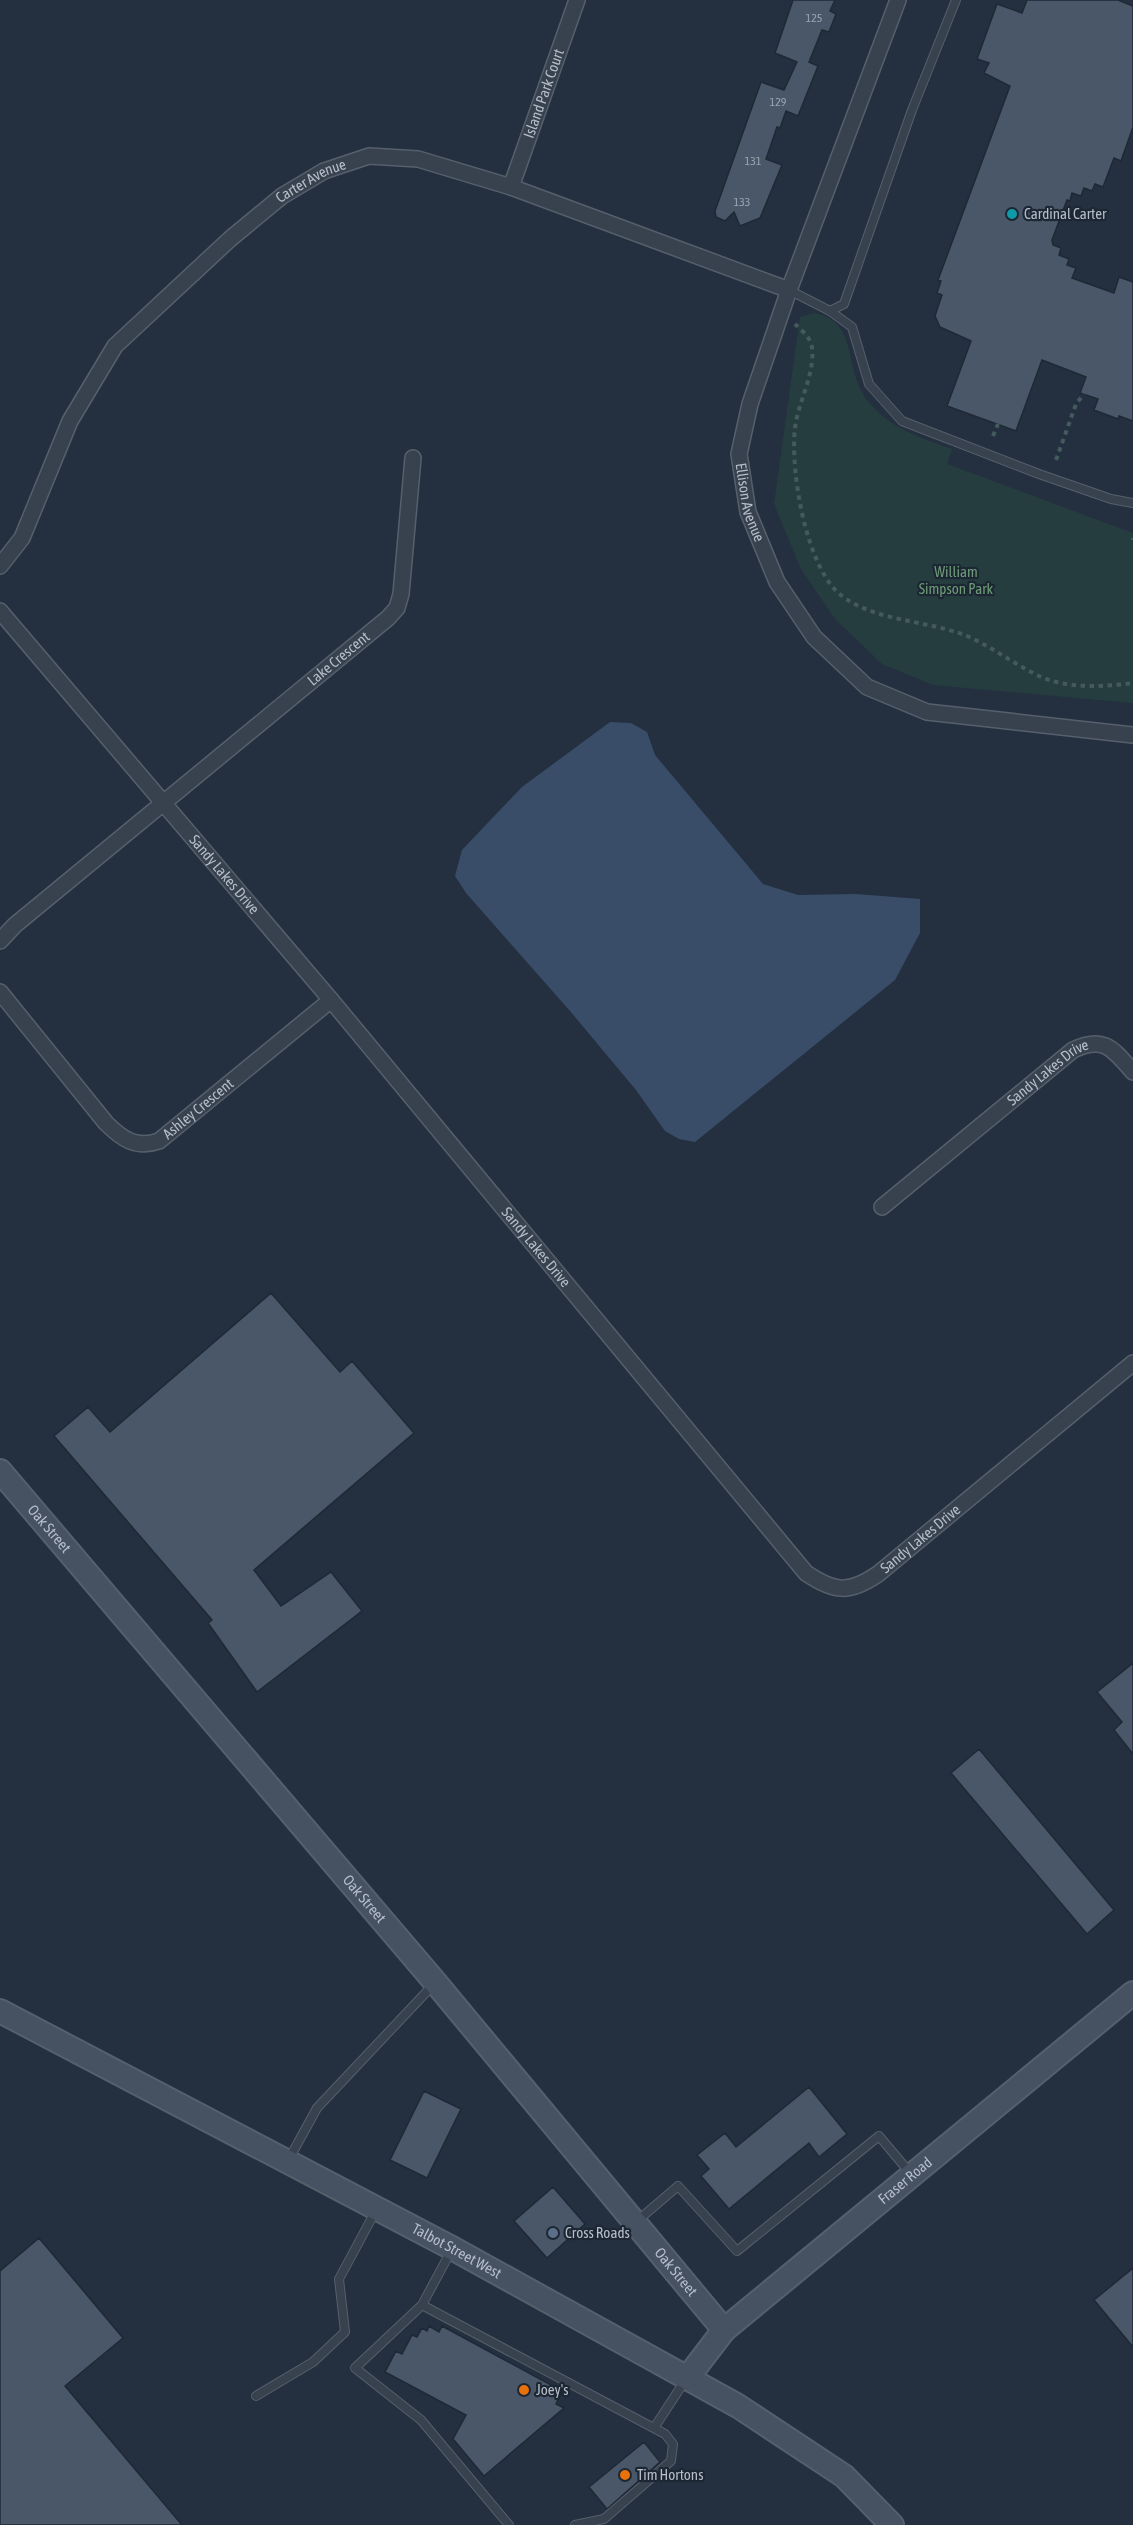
<svg xmlns="http://www.w3.org/2000/svg" width="1133" height="2525" font-family="'Asap Condensed',sans-serif">
  <style>
    .green { fill: #263d40 }
    .water { fill: #3a4d68 }
    .building { fill: #4a5768; stroke: #1f2936; stroke-width: 1.5 }
    .lines { fill: none; stroke-linecap: round; stroke-linejoin: round }
    .lane-casing { stroke: #56606c; stroke-width: 10 }
    .street-casing { stroke: #56606c; stroke-width: 18 }
    .secondary-casing { stroke: #56606c; stroke-width: 26 }
    .path { stroke: #445a5d; stroke-width: 4; stroke-dasharray: 4.5 4.5; stroke-linecap: butt }
    .lane { stroke: #38424f; stroke-width: 8 }
    .street { stroke: #38424f; stroke-width: 15 }
    .secondary { stroke: #465162; stroke-width: 22 }
    .culture-dot { fill: #0f9aa8; stroke: #1d2734; stroke-width: 2 }
    .service-dot { fill: #5c6f8a; stroke: #1d2734; stroke-width: 2 }
    .food-dot { fill: #e8710a; stroke: #1d2734; stroke-width: 2 }
    .labels { text-anchor: middle; stroke-width: 4.5; stroke-linejoin: round; paint-order: stroke }
    .number-label { font-size: 12px; fill: #9aa4b1 }
    .street-label { font-size: 15px; fill: #b5bdc9; stroke: #1d2734 }
    .poi-label { font-size: 15px; fill: #b5bdc9; stroke: #1d2734; text-anchor: start }
    .park-label { font-size: 15px; fill: #6c9b76; stroke: #1d2734 }
  </style>
  <rect width="100%" height="100%" fill="#24303f"/>
  <!-- green -->
  <path class="green" d="M 813,313 C 860,320 842,369 868,401 C 889,428 921,438 952,449 L 947,464 L 1133,533 L 1133,703 L 933,685 L 882,664 L 835,619 L 801,569 L 774,504 L 800,317 Z"/>
  <!-- water -->
  <path class="water" d="M 610,722 L 631,723 L 647,732 L 655,755 L 763,884 L 798,895 L 856,894 L 920,899 L 920,933 L 895,980 L 695,1142 L 679,1139 L 665,1131 L 636,1090 L 570,1011 L 466,893 L 455,876 L 462,850 L 522,787 Z"/>
  <!-- building -->
  <path class="building" d="M 793,0 L 835,0 L 830,11 L 836,14 L 829,32 L 822,30 L 809,62 L 818,66 L 798,116 L 786,111 L 780,128 L 777,127 L 766,159 L 782,165 L 760,218 L 740,226 L 734,212 L 725,221 L 716,217 L 715,211 L 761,82 L 784,90 L 797,62 L 775,53 Z
    M 1027,0 L 1118,0 L 1133,6 L 1133,127 L 1121,161 L 1114,158 L 1103,187 L 1095,184 L 1092,191 L 1084,188 L 1081,196 L 1072,193 L 1070,201 L 1067,200 L 1052,240 L 1053,245 L 1061,248 L 1059,255 L 1069,259 L 1067,265 L 1076,268 L 1072,278 L 1114,293 L 1119,277 L 1133,282 L 1133,421 L 1119,416 L 1118,419 L 1094,410 L 1098,399 L 1080,393 L 1086,377 L 1042,360 L 1016,431 L 947,406 L 971,341 L 940,327 L 935,316 L 942,295 L 937,293 L 941,281 L 938,280 L 1010,86 L 984,73 L 989,63 L 977,59 L 997,4 L 1022,13 Z
    M 271,1293 L 340,1372 L 352,1361 L 414,1433 L 254,1570 L 281,1606 L 331,1572 L 362,1611 L 257,1692 L 208,1623 L 212,1620 L 54,1436 L 88,1407 L 110,1432 Z
    M 1133,1663 L 1133,1754 L 1114,1730 L 1122,1722 L 1097,1692 Z
    M 979,1749 L 1114,1910 L 1087,1934 L 951,1773 Z
    M 809,2087 L 847,2134 L 819,2157 L 809,2143 L 729,2209 L 701,2176 L 709,2169 L 697,2155 L 725,2133 L 736,2147 Z
    M 424,2091 L 461,2109 L 427,2178 L 390,2160 Z
    M 553,2187 L 585,2224 L 547,2258 L 514,2221 Z
    M 39,2238 L 123,2338 L 65,2386 L 182,2525 L 0,2525 L 0,2271 Z
    M 1133,2268 L 1133,2347 L 1094,2300 Z
    M 429,2326 L 439,2332 L 442,2326 L 562,2391 L 556,2404 L 564,2408 L 484,2476 L 453,2439 L 466,2415 L 385,2372 L 396,2351 L 402,2354 L 412,2335 L 417,2337 L 422,2328 L 427,2331 Z
    M 644,2442 L 660,2462 L 607,2509 L 589,2487 Z"/>
  <g class="lines">
    <!-- lane casing -->
    <g class="lane-casing">
      <path id="lane" d="M 789,290 L 830,311 L 844,304 L 912,110 L 956,0
        M 830,311 L 852,327 L 869,384 L 902,421 L 1039,474 L 1111,499 L 1133,503
        M 289,2159 L 317,2108 L 433,1985
        M 636,2222 L 678,2186 L 737,2251 L 879,2136 L 911,2174
        M 422,2305 L 451,2251
        M 256,2396 L 313,2362 L 345,2332 L 339,2279 L 375,2212
        M 654,2428 L 686,2379
        M 509,2525 L 421,2420 L 355,2368 L 422,2305 L 665,2434 L 673,2444 L 671,2461 L 604,2519 L 575,2525"/>
    </g>
    <!-- street casing -->
    <g class="street-casing">
      <g id="street">
        <path id="s1" d="M 898,0 L 789,290 L 750,404 L 739,454 L 748,512 L 777,582 L 814,637 L 867,687 L 927,712 L 1133,735"/>
        <path id="s2" d="M 511,187 L 577,0"/>
        <path id="s3" d="M 0,566 L 22,538 L 70,421 L 115,346 L 230,239 L 282,196 L 324,171 L 369,156 L 418,159 L 511,187 L 789,290"/>
        <path id="s4" d="M 0,611 L 331,1000 L 806,1573 C 834,1592 849,1594 878,1574 L 1133,1363"/>
        <path id="s5" d="M 0,941 L 15,925 L 388,618 L 397,608 L 401,594 L 413,458"/>
        <path id="s6" d="M 0,992 L 106,1123 C 122,1139 136,1149 159,1141 L 331,1000"/>
        <path id="s7" d="M 882,1207 L 1073,1050 C 1104,1035 1113,1049 1133,1072"/>
      </g>
    </g>
    <!-- secondary casing -->
    <g class="secondary-casing">
      <g id="secondary">
        <path id="s8" d="M 0,1471 L 435,1982 L 724,2330"/>
        <path id="s9" d="M 0,2011 L 452,2248 L 738,2406 L 844,2476 L 892,2525"/>
        <path id="s10" d="M 688,2377 L 724,2330 L 1133,1993"/>
      </g>
    </g>
    <!-- path -->
    <path class="path" d="M 795,324 C 801,330 811,337 812,348 C 815,375 798,402 795,428 C 790,471 806,569 842,596 C 877,622 927,620 967,636 C 992,647 1014,664 1039,676 C 1068,689 1102,687 1133,683
      M 993,436 L 998,424
      M 1056,460 L 1076,404 L 1084,394
      M 1133,538 L 1133,540"/>
    <!-- lane -->
    <use href="#lane" class="lane"/>
    <!-- street -->
    <use href="#street" class="street"/>
    <!-- secondary -->
    <use href="#secondary" class="secondary"/>
  </g>
  <!-- markers -->
  <circle class="culture-dot" cx="1012" cy="214" r="6"/>
  <circle class="service-dot" cx="553" cy="2233" r="6"/>
  <g class="food-dot">
    <circle cx="524" cy="2390" r="6"/>
    <circle cx="625" cy="2475" r="6"/>
  </g>
  <g class="labels">
    <!-- number labels -->
    <g class="number-label">
      <text x="814" y="22">125</text>
      <text x="778" y="106">129</text>
      <text x="753" y="165">131</text>
      <text x="742" y="206">133</text>
    </g>
    <!-- street labels -->
    <g class="street-label">
      <text dy="5" stroke="none"><textPath href="#s2" startOffset="99">Island Park Court</textPath></text>
      <text dy="5" stroke="none"><textPath href="#s3" startOffset="507">Carter Avenue</textPath></text>
      <text dy="5" stroke="none"><textPath href="#s1" startOffset="531">Ellison Avenue</textPath></text>
      <text dy="5" stroke="none"><textPath href="#s5" startOffset="441">Lake Crescent</textPath></text>
      <text dy="5" stroke="none"><textPath href="#s4" startOffset="346">Sandy Lakes Drive</textPath></text>
      <text dy="5" stroke="none"><textPath href="#s7" startOffset="214">Sandy Lakes Drive</textPath></text>
      <text dy="5" stroke="none"><textPath href="#s6" startOffset="279">Ashley Crescent</textPath></text>
      <text dy="5" stroke="none"><textPath href="#s4" startOffset="832">Sandy Lakes Drive</textPath></text>
      <text dy="5" stroke="none"><textPath href="#s8" startOffset="76">Oak Street</textPath></text>
      <text dy="5" stroke="none"><textPath href="#s4" startOffset="1389">Sandy Lakes Drive</textPath></text>
      <text dy="5" stroke="none"><textPath href="#s8" startOffset="562">Oak Street</textPath></text>
      <text dy="5" stroke="none"><textPath href="#s10" startOffset="294">Fraser Road</textPath></text>
      <text dy="5" stroke="none"><textPath href="#s9" startOffset="516">Talbot Street West</textPath></text>
      <text dy="5" stroke="none"><textPath href="#s8" startOffset="1048">Oak Street</textPath></text>
    </g>
    <!-- poi labels -->
    <g class="poi-label">
      <text x="1024" y="219">Cardinal Carter</text>
      <text x="565" y="2238">Cross Roads</text>
      <text x="536" y="2395">Joey's</text>
      <text x="637" y="2480">Tim Hortons</text>
    </g>
    <!-- park labels -->
    <g class="park-label">
      <text x="956" y="577">William<tspan x="956" dy="17">Simpson Park</tspan></text>
    </g>
  </g>
</svg>
